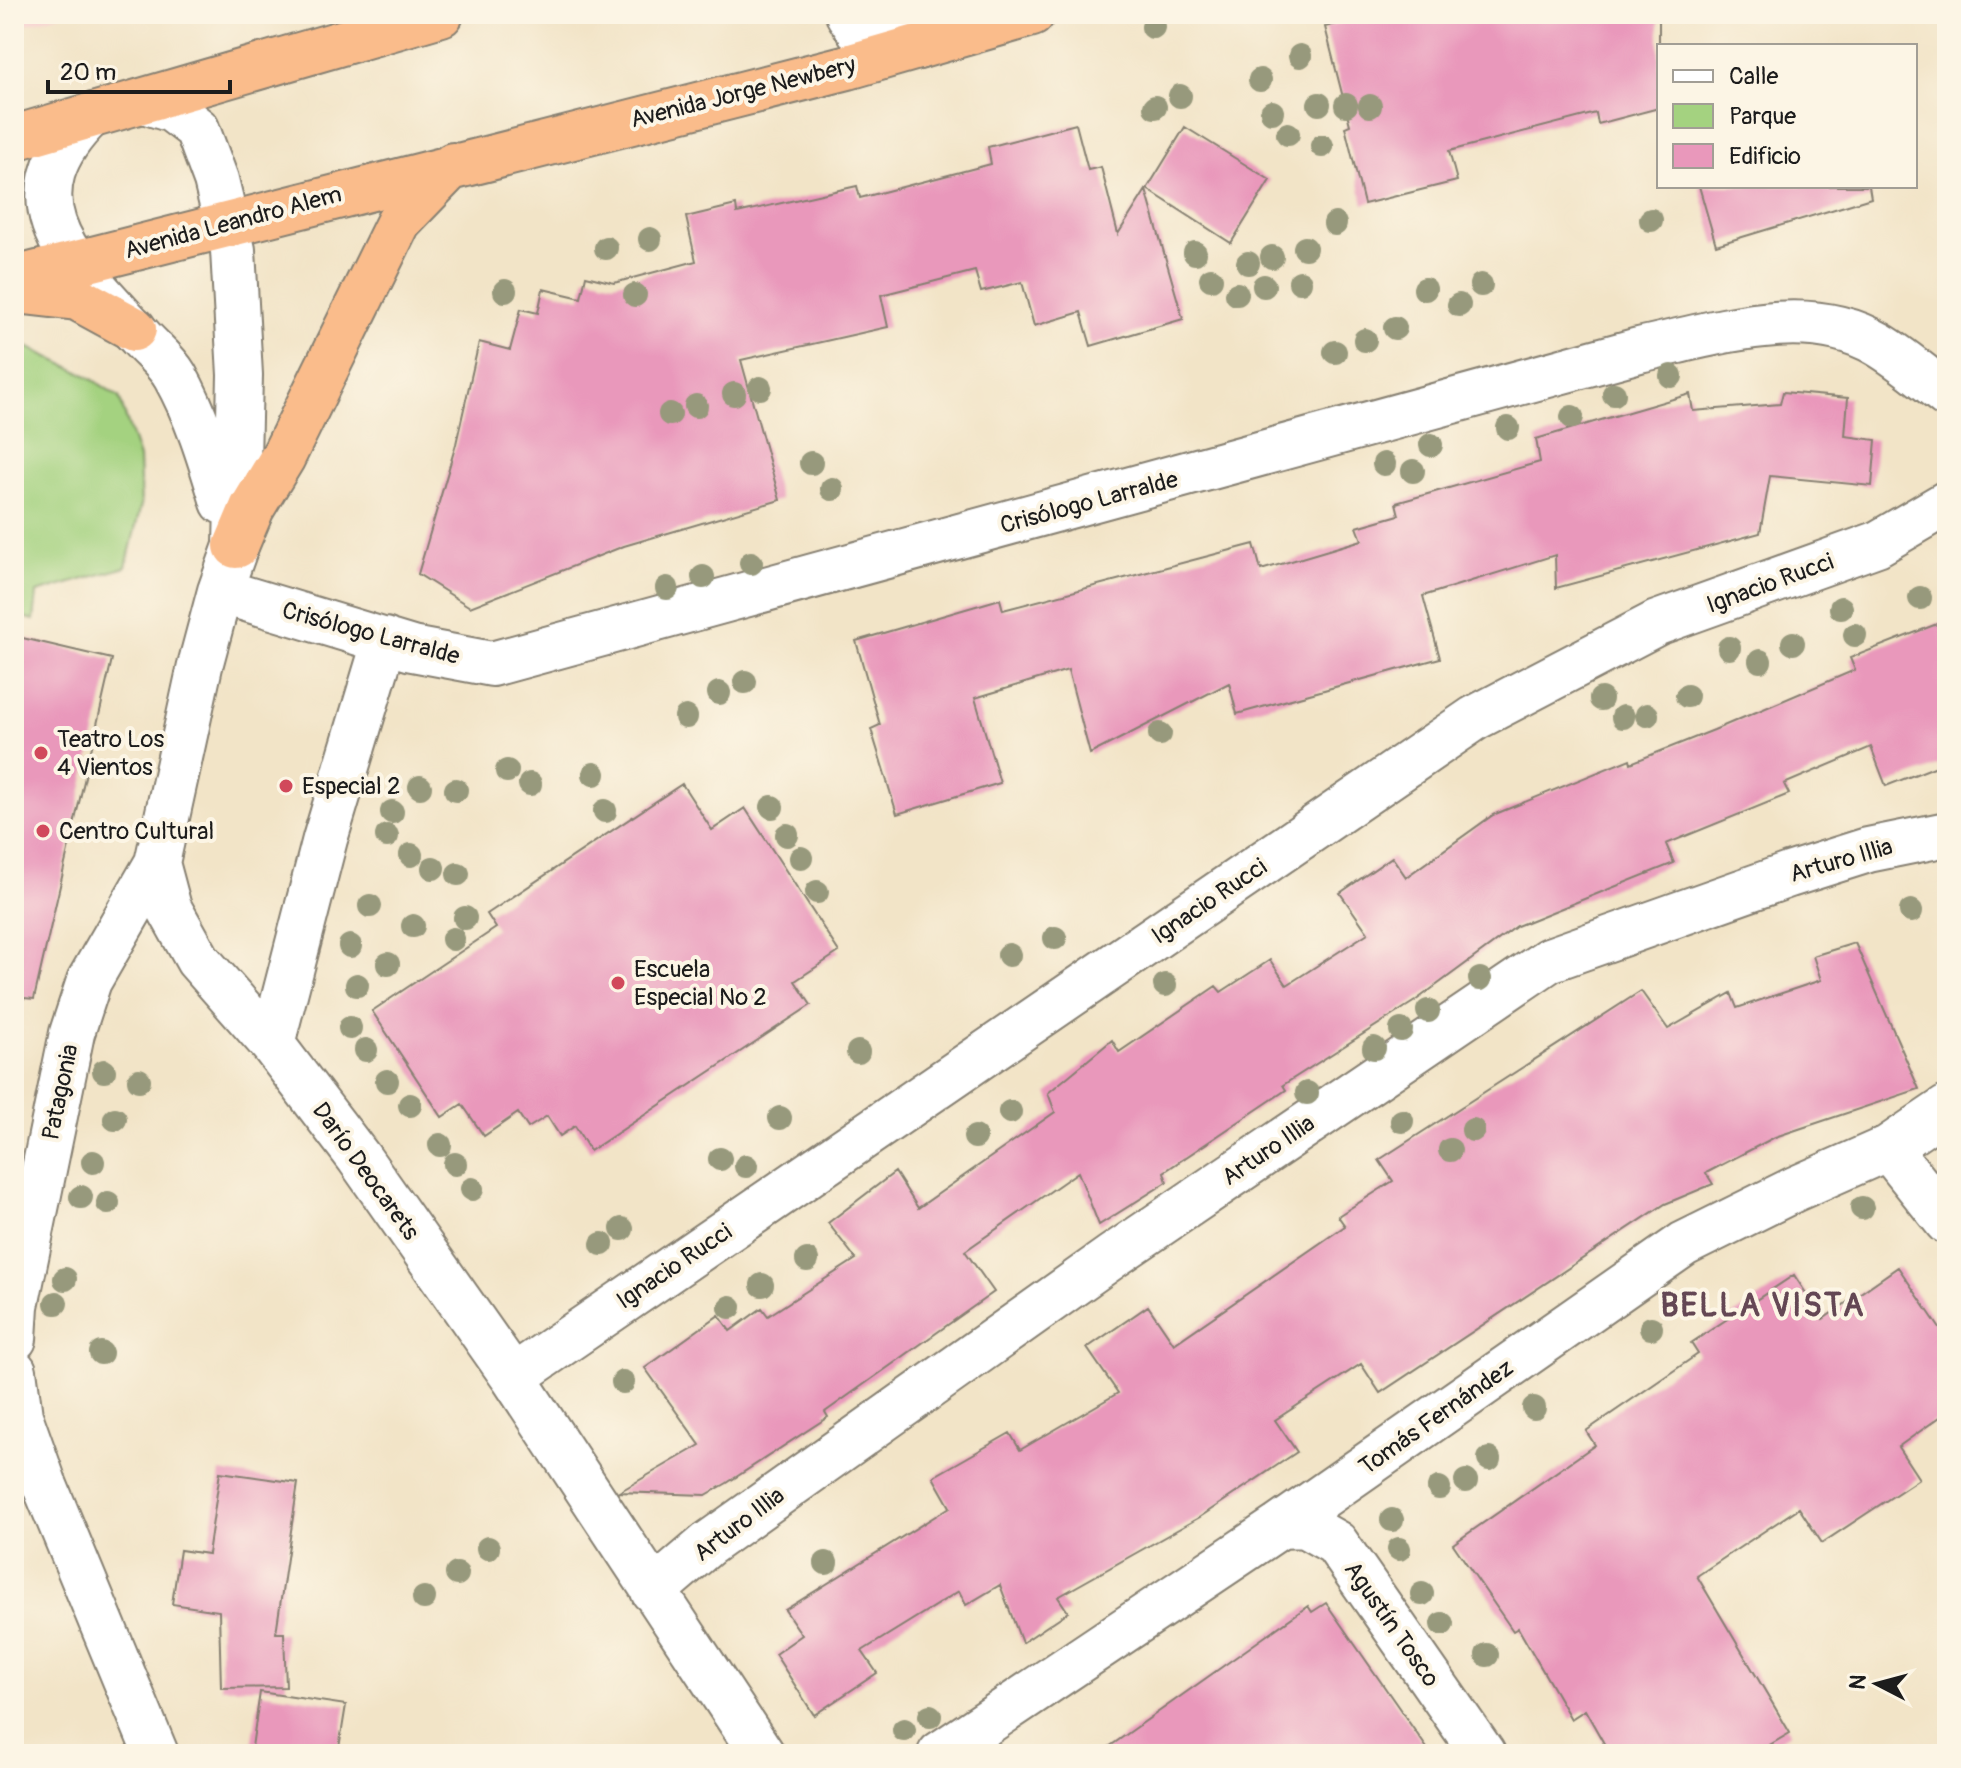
<svg xmlns="http://www.w3.org/2000/svg" width="1961" height="1768" font-family="Pangolin,sans-serif">
  <style>
    .built { fill: #f7cfd0 }
    .green { fill: #a4d280; stroke: #60774e; stroke-width: 2 }
    .building { fill: #e998bb }
    .lines { fill: none; stroke-linecap: round; stroke-linejoin: round }
    .minor-casing { stroke: #878072; stroke-width: 48 }
    .highway-casing { stroke: #878072; stroke-width: 48 }
    .minor { stroke: #fff; stroke-width: 44 }
    .highway { stroke: #fabc8b; stroke-width: 44 }
    .tree { fill: #97997c }
    .poi-dot { fill: #d1495b; stroke: #fcf5e5; stroke-width: 3 }
    .labels { text-anchor: middle; stroke-width: 8; stroke-linejoin: round; paint-order: stroke }
    .street-label { font-size: 24px; fill: #1c1c1c; stroke: #fcf5e5 }
    .poi-label { font-size: 24px; fill: #1c1c1c; stroke: #fcf5e5; text-anchor: start }
    .district-label { font-size: 32px; font-weight: bold; letter-spacing: 2px; fill: #644754; stroke: #fcf5e5 }
  </style>
  <rect width="100%" height="100%" fill="#fcf5e5"/>
  <filter id="ink" filterUnits="userSpaceOnUse"><feTurbulence type="fractalNoise" baseFrequency=".0125" numOctaves="2"/><feDisplacementMap in="SourceGraphic" scale="16" xChannelSelector="R" yChannelSelector="G"/><feConvolveMatrix kernelMatrix="1 2 1 2 8 2 1 2 1" color-interpolation-filters="sRGB"/></filter>
  <filter id="wash" filterUnits="userSpaceOnUse"><feTurbulence type="fractalNoise" baseFrequency=".006" numOctaves="4" result="noise"/><feDisplacementMap in="SourceGraphic" scale="32" xChannelSelector="R" yChannelSelector="G"/><feGaussianBlur stdDeviation="1.8" result="paint"/><feColorMatrix in="noise" values="0 0 0 0 0 0 0 0 0 0 0 0 0 0 0 0 0 1.4 0 .05"/><feComposite in="paint" operator="in"/></filter>
  <g filter="url(#wash)">
    <rect width="100%" height="100%" fill="#f2e4c7"/>
    <!-- built -->
    <path class="built" d="M 14,14 L 63,14 L 14,28 Z"/>
    <!-- green -->
    <path class="green" d="M 15,341 L 86,375 L 119,397 L 139,458 L 141,505 L 126,567 L 37,593 L 34,620 L 14,615 Z"/>
    <g id="blocks">
      <!-- building -->
      <path class="building" d="M 1374,14 L 1659,14 L 1659,108 L 1598,124 L 1596,113 L 1449,151 L 1457,181 L 1364,204 L 1345,127 L 1350,125 L 1325,27 Z
        M 1076,124 L 1088,170 L 1101,167 L 1118,234 L 1146,190 L 1183,319 L 1091,346 L 1081,312 L 1034,326 L 1022,282 L 981,292 L 975,271 L 881,295 L 888,327 L 741,360 L 780,500 L 624,546 L 470,607 L 418,574 L 456,444 L 479,342 L 510,350 L 521,309 L 538,313 L 543,289 L 581,298 L 586,276 L 614,283 L 696,261 L 686,217 L 736,205 L 737,213 L 857,186 L 860,198 L 991,164 L 988,147 Z
        M 1185,127 L 1270,180 L 1231,243 L 1147,189 Z
        M 1699,186 L 1869,186 L 1871,198 L 1716,245 Z
        M 1783,392 L 1848,398 L 1845,436 L 1876,440 L 1872,486 L 1770,476 L 1760,533 L 1556,588 L 1555,555 L 1423,596 L 1440,658 L 1237,714 L 1229,683 L 1090,754 L 1068,670 L 975,698 L 1000,783 L 897,814 L 871,729 L 880,725 L 856,641 L 1000,599 L 1003,610 L 1254,544 L 1261,570 L 1362,540 L 1357,527 L 1399,515 L 1396,503 L 1540,462 L 1536,439 L 1690,394 L 1693,411 L 1780,404 Z
        M 1947,620 L 1947,762 L 1886,786 L 1871,747 L 1784,784 L 1789,794 L 1666,844 L 1674,863 L 1517,926 L 1415,1001 L 1283,1085 L 1286,1090 L 1164,1172 L 1167,1182 L 1099,1225 L 1078,1172 L 965,1251 L 994,1292 L 825,1412 L 828,1417 L 727,1483 L 706,1495 L 619,1492 L 700,1445 L 645,1368 L 719,1315 L 730,1331 L 762,1308 L 768,1316 L 856,1259 L 828,1223 L 895,1172 L 918,1208 L 1055,1112 L 1048,1093 L 1112,1040 L 1119,1052 L 1216,986 L 1221,992 L 1270,960 L 1287,985 L 1368,933 L 1340,893 L 1392,857 L 1406,877 L 1493,815 L 1630,759 L 1631,763 L 1714,730 L 1855,670 L 1850,658 Z
        M 14,636 L 112,659 L 34,999 L 14,997 Z
        M 682,784 L 712,830 L 745,808 L 839,952 L 795,981 L 811,1005 L 590,1151 L 575,1126 L 560,1136 L 547,1116 L 528,1128 L 518,1113 L 484,1136 L 462,1104 L 442,1117 L 372,1011 L 496,928 L 487,914 Z
        M 1855,943 L 1919,1089 L 1775,1137 L 1706,1173 L 1713,1184 L 1665,1204 L 1380,1393 L 1361,1364 L 1275,1420 L 1297,1452 L 1200,1517 L 1058,1597 L 1068,1612 L 1022,1643 L 1000,1585 L 966,1605 L 959,1591 L 862,1651 L 877,1673 L 814,1715 L 775,1654 L 802,1635 L 785,1610 L 950,1507 L 933,1477 L 1010,1433 L 1020,1450 L 1118,1393 L 1087,1348 L 1148,1306 L 1174,1344 L 1345,1226 L 1338,1216 L 1393,1181 L 1379,1160 L 1641,991 L 1668,1029 L 1731,993 L 1737,1008 L 1821,980 L 1813,956 Z
        M 1898,1267 L 1947,1339 L 1947,1412 L 1898,1447 L 1919,1479 L 1822,1543 L 1799,1508 L 1697,1576 L 1790,1733 L 1754,1754 L 1610,1754 L 1585,1710 L 1571,1719 L 1518,1628 L 1513,1631 L 1453,1544 L 1595,1445 L 1586,1431 L 1698,1354 L 1691,1343 L 1794,1275 L 1823,1319 Z
        M 220,1472 L 298,1483 L 276,1633 L 284,1633 L 286,1687 L 221,1688 L 219,1611 L 172,1604 L 180,1550 L 208,1554 Z
        M 1326,1603 L 1431,1754 L 1099,1754 L 1308,1606 L 1312,1612 Z
        M 260,1692 L 346,1705 L 338,1754 L 251,1754 Z"/>
    </g>
  </g>
  <g filter="url(#ink)">
    <use href="#blocks" fill-opacity="0" stroke="#878072" stroke-width="2"/>
    <g class="lines">
      <!-- minor casing -->
      <g class="minor-casing">
        <path id="minor" d="M 848,14 L 861,33 L 918,47
          M 144,101 L 172,110 L 197,129 L 216,180 L 233,250 L 240,375 L 236,546 L 220,591 L 200,666 L 157,863 L 169,908 L 198,960 L 272,1044 L 359,1158 L 513,1377 L 762,1754
          M 90,116 C 0,205 78,268 142,339 C 153,351 167,362 175,376 C 197,415 210,459 223,502
          M 220,591 L 412,649 L 492,664 L 1639,350 C 1714,334 1807,302 1878,344 C 1902,358 1925,378 1947,395
          M 272,1044 L 325,839 L 385,640
          M 1888,1148 L 1947,1222
          M 14,1339 L 16,1306 L 72,1033 L 89,981 L 157,863
          M 14,1371 L 20,1416 L 45,1486 L 156,1754
          M 513,1377 L 1475,718 L 1657,623 L 1877,544 L 1947,503
          M 1280,1526 L 1304,1525 L 1336,1543 L 1483,1754
          M 653,1591 L 708,1544 L 1113,1256 L 1549,960 L 1789,875 L 1868,850 L 1947,834
          M 940,1754 L 1280,1526 L 1684,1244 L 1795,1189 L 1888,1148 L 1947,1108"/>
      </g>
      <!-- highway casing -->
      <g class="highway-casing">
        <path id="highway" d="M 14,138 L 441,14
          M 14,279 L 848,67 L 1032,14
          M 16,291 L 77,298 L 134,329
          M 236,546 L 252,508 L 283,457 L 399,221 L 453,165"/>
      </g>
      <!-- minor -->
      <use href="#minor" class="minor"/>
      <!-- highway -->
      <use href="#highway" class="highway"/>
    </g>
    <!-- trees -->
    <g class="tree">
      <circle cx="1153" cy="27" r="12"/>
      <circle cx="1300" cy="56" r="12"/>
      <circle cx="1260" cy="80" r="12"/>
      <circle cx="1180" cy="96" r="12"/>
      <circle cx="1319" cy="104" r="12"/>
      <circle cx="1346" cy="105" r="12"/>
      <circle cx="1370" cy="106" r="12"/>
      <circle cx="1155" cy="107" r="12"/>
      <circle cx="1272" cy="112" r="12"/>
      <circle cx="1288" cy="134" r="12"/>
      <circle cx="1322" cy="146" r="12"/>
      <circle cx="1651" cy="220" r="12"/>
      <circle cx="1335" cy="224" r="12"/>
      <circle cx="650" cy="239" r="12"/>
      <circle cx="606" cy="248" r="12"/>
      <circle cx="1305" cy="248" r="12"/>
      <circle cx="1195" cy="253" r="12"/>
      <circle cx="1272" cy="257" r="12"/>
      <circle cx="1248" cy="263" r="12"/>
      <circle cx="1211" cy="279" r="12"/>
      <circle cx="1300" cy="282" r="12"/>
      <circle cx="1481" cy="285" r="12"/>
      <circle cx="1264" cy="286" r="12"/>
      <circle cx="1425" cy="289" r="12"/>
      <circle cx="505" cy="291" r="12"/>
      <circle cx="1237" cy="294" r="12"/>
      <circle cx="635" cy="295" r="12"/>
      <circle cx="1459" cy="305" r="12"/>
      <circle cx="1395" cy="328" r="12"/>
      <circle cx="1365" cy="340" r="12"/>
      <circle cx="1335" cy="352" r="12"/>
      <circle cx="1671" cy="376" r="12"/>
      <circle cx="760" cy="388" r="12"/>
      <circle cx="734" cy="394" r="12"/>
      <circle cx="1614" cy="394" r="12"/>
      <circle cx="696" cy="406" r="12"/>
      <circle cx="670" cy="414" r="12"/>
      <circle cx="1572" cy="417" r="12"/>
      <circle cx="1508" cy="428" r="12"/>
      <circle cx="1431" cy="445" r="12"/>
      <circle cx="811" cy="463" r="12"/>
      <circle cx="1384" cy="464" r="12"/>
      <circle cx="1413" cy="471" r="12"/>
      <circle cx="832" cy="489" r="12"/>
      <circle cx="751" cy="563" r="12"/>
      <circle cx="703" cy="577" r="12"/>
      <circle cx="667" cy="588" r="12"/>
      <circle cx="1920" cy="598" r="12"/>
      <circle cx="1841" cy="608" r="12"/>
      <circle cx="1855" cy="635" r="12"/>
      <circle cx="1793" cy="643" r="12"/>
      <circle cx="1729" cy="648" r="12"/>
      <circle cx="1760" cy="661" r="12"/>
      <circle cx="745" cy="682" r="12"/>
      <circle cx="719" cy="693" r="12"/>
      <circle cx="1687" cy="696" r="12"/>
      <circle cx="1601" cy="699" r="12"/>
      <circle cx="1647" cy="715" r="12"/>
      <circle cx="686" cy="717" r="12"/>
      <circle cx="1623" cy="717" r="12"/>
      <circle cx="1160" cy="734" r="12"/>
      <circle cx="507" cy="771" r="12"/>
      <circle cx="594" cy="774" r="12"/>
      <circle cx="530" cy="784" r="12"/>
      <circle cx="420" cy="787" r="12"/>
      <circle cx="456" cy="790" r="12"/>
      <circle cx="772" cy="807" r="12"/>
      <circle cx="605" cy="811" r="12"/>
      <circle cx="392" cy="812" r="12"/>
      <circle cx="787" cy="835" r="12"/>
      <circle cx="387" cy="836" r="12"/>
      <circle cx="411" cy="855" r="12"/>
      <circle cx="801" cy="858" r="12"/>
      <circle cx="433" cy="868" r="12"/>
      <circle cx="458" cy="874" r="12"/>
      <circle cx="817" cy="892" r="12"/>
      <circle cx="370" cy="906" r="12"/>
      <circle cx="1911" cy="911" r="12"/>
      <circle cx="465" cy="918" r="12"/>
      <circle cx="413" cy="926" r="12"/>
      <circle cx="1055" cy="938" r="12"/>
      <circle cx="453" cy="939" r="12"/>
      <circle cx="350" cy="946" r="12"/>
      <circle cx="1009" cy="955" r="12"/>
      <circle cx="388" cy="964" r="12"/>
      <circle cx="1480" cy="979" r="12"/>
      <circle cx="357" cy="985" r="12"/>
      <circle cx="1165" cy="985" r="12"/>
      <circle cx="1428" cy="1011" r="12"/>
      <circle cx="350" cy="1028" r="12"/>
      <circle cx="1401" cy="1030" r="12"/>
      <circle cx="1374" cy="1048" r="12"/>
      <circle cx="366" cy="1050" r="12"/>
      <circle cx="858" cy="1052" r="12"/>
      <circle cx="104" cy="1071" r="12"/>
      <circle cx="139" cy="1080" r="12"/>
      <circle cx="387" cy="1081" r="12"/>
      <circle cx="1307" cy="1093" r="12"/>
      <circle cx="410" cy="1105" r="12"/>
      <circle cx="1010" cy="1112" r="12"/>
      <circle cx="780" cy="1118" r="12"/>
      <circle cx="115" cy="1119" r="12"/>
      <circle cx="1402" cy="1121" r="12"/>
      <circle cx="1473" cy="1130" r="12"/>
      <circle cx="975" cy="1137" r="12"/>
      <circle cx="440" cy="1145" r="12"/>
      <circle cx="1450" cy="1150" r="12"/>
      <circle cx="720" cy="1159" r="12"/>
      <circle cx="93" cy="1162" r="12"/>
      <circle cx="455" cy="1164" r="12"/>
      <circle cx="746" cy="1166" r="12"/>
      <circle cx="472" cy="1189" r="12"/>
      <circle cx="81" cy="1197" r="12"/>
      <circle cx="108" cy="1203" r="12"/>
      <circle cx="1862" cy="1208" r="12"/>
      <circle cx="622" cy="1229" r="12"/>
      <circle cx="602" cy="1244" r="12"/>
      <circle cx="807" cy="1260" r="12"/>
      <circle cx="65" cy="1279" r="12"/>
      <circle cx="762" cy="1285" r="12"/>
      <circle cx="56" cy="1303" r="12"/>
      <circle cx="730" cy="1307" r="12"/>
      <circle cx="1651" cy="1328" r="12"/>
      <circle cx="101" cy="1353" r="12"/>
      <circle cx="623" cy="1382" r="12"/>
      <circle cx="1534" cy="1408" r="12"/>
      <circle cx="1489" cy="1459" r="12"/>
      <circle cx="1466" cy="1481" r="12"/>
      <circle cx="1439" cy="1488" r="12"/>
      <circle cx="1392" cy="1520" r="12"/>
      <circle cx="488" cy="1548" r="12"/>
      <circle cx="1399" cy="1549" r="12"/>
      <circle cx="826" cy="1563" r="12"/>
      <circle cx="457" cy="1574" r="12"/>
      <circle cx="1422" cy="1594" r="12"/>
      <circle cx="424" cy="1598" r="12"/>
      <circle cx="1442" cy="1624" r="12"/>
      <circle cx="1487" cy="1655" r="12"/>
      <circle cx="930" cy="1716" r="12"/>
      <circle cx="904" cy="1730" r="12"/>
    </g>
  </g>
  <!-- markers -->
  <g class="poi-dot">
    <circle cx="41" cy="753" r="8"/>
    <circle cx="286" cy="786" r="8"/>
    <circle cx="43" cy="831" r="8"/>
    <circle cx="618" cy="983" r="8"/>
  </g>
  <g class="labels">
    <!-- street labels -->
    <g class="street-label">
      <text transform="translate(743 92) rotate(-14)" y="8">Avenida Jorge Newbery</text>
      <text transform="translate(233 222) rotate(-15)" y="8">Avenida Leandro Alem</text>
      <text transform="translate(1089 502) rotate(-15)" y="8">Crisólogo Larralde</text>
      <text transform="translate(1770 583) rotate(-20)" y="8">Ignacio Rucci</text>
      <text transform="translate(371 633) rotate(15)" y="8">Crisólogo Larralde</text>
      <text transform="translate(1841 860) rotate(-16)" y="8">Arturo Illia</text>
      <text transform="translate(1209 901) rotate(-34)" y="8">Ignacio Rucci</text>
      <text transform="translate(60 1092) rotate(-78)" y="8">Patagonia</text>
      <text transform="translate(1268 1150) rotate(-34)" y="8">Arturo Illia</text>
      <text transform="translate(366 1171) rotate(54)" y="8">Darío Deocarets</text>
      <text transform="translate(674 1266) rotate(-34)" y="8">Ignacio Rucci</text>
      <text transform="translate(1436 1417) rotate(-35)" y="8">Tomás Fernández</text>
      <text transform="translate(739 1524) rotate(-37)" y="8">Arturo Illia</text>
      <text transform="translate(1392 1624) rotate(55)" y="8">Agustín Tosco</text>
    </g>
    <!-- poi labels -->
    <g class="poi-label">
      <text x="57" y="747">Teatro Los<tspan x="57" dy="28">4 Vientos</tspan></text>
      <text x="302" y="794">Especial 2</text>
      <text x="59" y="839">Centro Cultural</text>
      <text x="634" y="977">Escuela<tspan x="634" dy="28">Especial Nº 2</tspan></text>
    </g>
    <!-- district labels -->
    <g class="district-label">
      <text x="1763" y="1316">BELLA VISTA</text>
    </g>
  </g>
  <!-- margin -->
  <rect width="1961" height="1768" fill="none" stroke="#fcf5e5" stroke-width="48"/>
  <!-- legend -->
  <rect x="1657" y="44" width="260" height="144" fill="#fcf5e5" stroke="#a29e95" stroke-width="2"/>
  <rect x="1673" y="70" width="40" height="12" fill="#ffffff" stroke="#a29e95" stroke-width="2"/>
  <text x="1729" y="84" font-size="24" fill="#1c1c1c">Calle</text>
  <rect x="1673" y="104" width="40" height="24" fill="#a4d280" stroke="#a29e95" stroke-width="2"/>
  <text x="1729" y="124" font-size="24" fill="#1c1c1c">Parque</text>
  <rect x="1673" y="144" width="40" height="24" fill="#e998bb" stroke="#a29e95" stroke-width="2"/>
  <text x="1729" y="164" font-size="24" fill="#1c1c1c">Edificio</text>
  <!-- north arrow -->
  <g transform="translate(1877 1684) rotate(276)" stroke="#fcf5e5" stroke-width="6" paint-order="stroke">
  <path d="M0-6L14 30L0 20L-14 30Z" fill="#1c1c1c"/>
  <text y="-12" font-size="22" font-weight="bold" text-anchor="middle" fill="#1c1c1c">N</text>
  </g>
  <!-- scale -->
  <path d="M48 80v12h182v-12" fill="none" stroke="#1c1c1c" stroke-width="4"/>
  <text x="60" y="80" font-size="24" fill="#1c1c1c" stroke="#fcf5e5" stroke-width="6" paint-order="stroke">20 m</text>
</svg>
